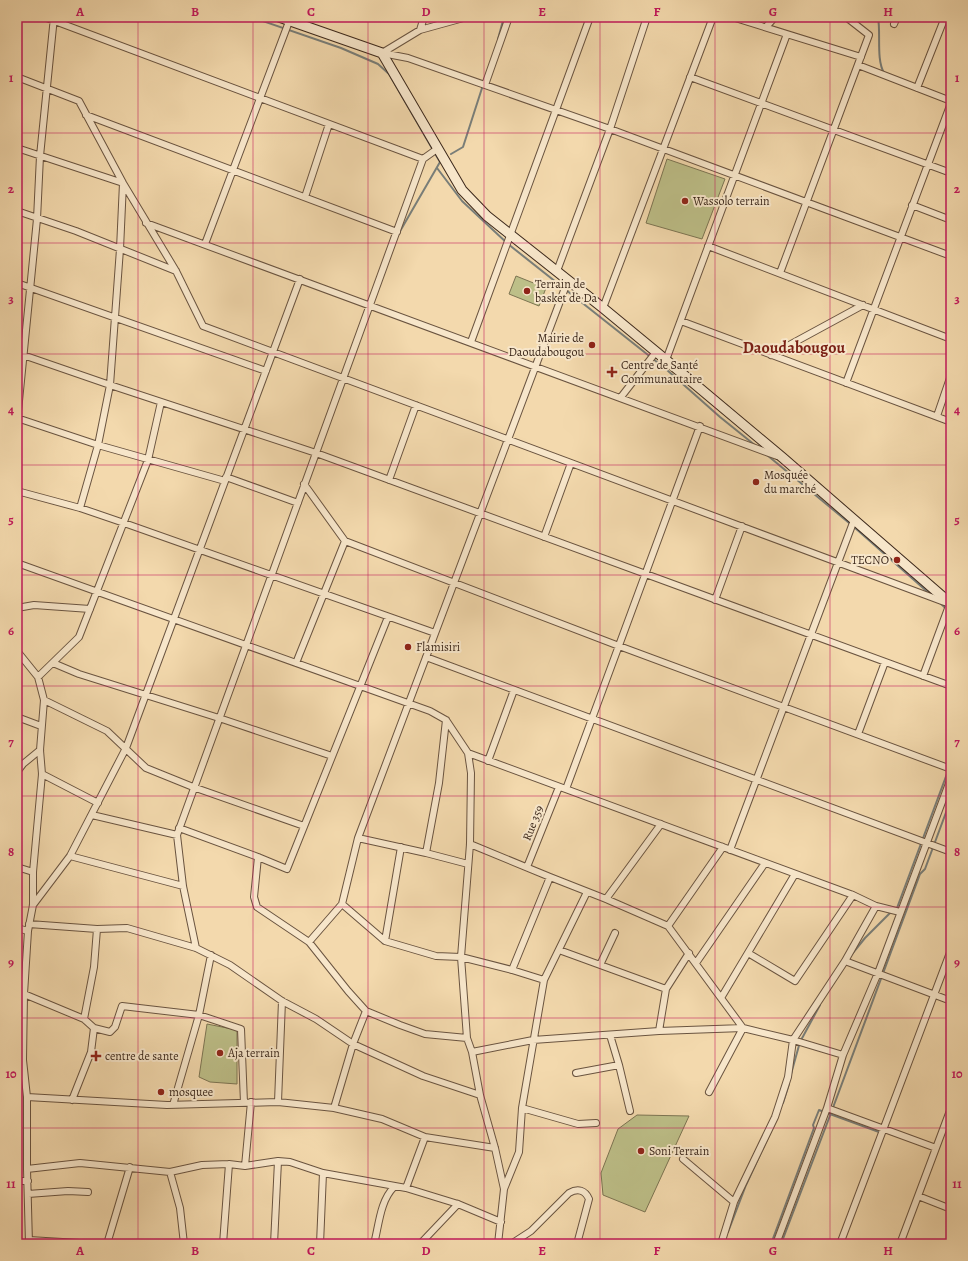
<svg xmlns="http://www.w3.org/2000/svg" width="968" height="1261" font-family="Alegreya,serif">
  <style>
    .green { fill: #bdbf88; stroke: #7c7452 }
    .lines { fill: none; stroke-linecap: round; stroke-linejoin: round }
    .stream { stroke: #797e79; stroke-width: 2 }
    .street-casing { stroke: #6a5440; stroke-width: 8 }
    .secondary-casing { stroke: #3c281b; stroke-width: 11 }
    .street { stroke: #f7e6ca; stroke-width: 6 }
    .secondary { stroke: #f7e6ca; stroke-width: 9 }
    .grid { fill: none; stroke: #c2185b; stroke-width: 1; stroke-opacity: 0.55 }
    .poi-dot { fill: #8f2418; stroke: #f7e6ca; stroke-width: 1.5 }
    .labels { text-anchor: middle; stroke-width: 4; stroke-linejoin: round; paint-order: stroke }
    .poi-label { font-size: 12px; fill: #3c281b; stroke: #f7e6ca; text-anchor: start }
    .street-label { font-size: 12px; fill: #3c281b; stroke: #f7e6ca }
    .district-label { font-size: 16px; font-weight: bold; fill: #7a1f14; stroke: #f7e6ca }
    .neatline { fill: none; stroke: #c2185b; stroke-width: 1.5 }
    .grid-label { font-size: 13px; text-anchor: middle; font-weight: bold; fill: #c2185b }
  </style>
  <rect width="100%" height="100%" fill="#f3d9ad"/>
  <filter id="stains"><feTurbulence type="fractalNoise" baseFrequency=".005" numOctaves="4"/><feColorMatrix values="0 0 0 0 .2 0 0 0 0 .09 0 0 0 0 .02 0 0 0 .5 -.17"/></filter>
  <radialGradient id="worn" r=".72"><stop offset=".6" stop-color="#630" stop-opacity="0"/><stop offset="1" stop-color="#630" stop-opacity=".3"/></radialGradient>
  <!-- green -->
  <path class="green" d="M 667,159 L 725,179 L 702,239 L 646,223 Z
    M 516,276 L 546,288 L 539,306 L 509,294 Z
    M 207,1024 L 237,1030 L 237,1084 L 210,1082 L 199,1077 Z
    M 637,1115 L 689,1116 L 645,1212 L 603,1195 L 601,1173 L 618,1129 Z"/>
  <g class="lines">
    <!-- stream -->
    <path class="stream" d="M 251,17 L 341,48 L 378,64 L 389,74 L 440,162 L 399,233
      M 878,17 C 881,34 876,59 884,73
      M 498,39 L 504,17
      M 451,154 L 463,147 L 483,85
      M 437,168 L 462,201 L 508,244 L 667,370 L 720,417 L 756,446
      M 767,455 L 854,527 L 931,595
      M 940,603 L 951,613
      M 895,909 L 897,908 L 951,763
      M 852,954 L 865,938 L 891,912
      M 791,1074 L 800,1042 L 820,1005
      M 783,1103 L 789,1084
      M 728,1232 L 746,1185 L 771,1131
      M 771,1244 L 814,1128 L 813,1125 L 819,1110 L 879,1132
      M 781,1244 L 831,1113 L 920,874 L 925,869 L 951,799"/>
    <!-- street casing -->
    <g class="street-casing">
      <path id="street" d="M 44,17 L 423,159
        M 732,17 L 861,57
        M 894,24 L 897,17
        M 766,27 L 775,17
        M 420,30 L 424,17
        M 382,53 L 408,58 L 610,129 L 951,256
        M 382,53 L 420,30 L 467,17
        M 858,65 L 951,101
        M 17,77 L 79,101 L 123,183 L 176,271 L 203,326 L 947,603
        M 690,77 L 951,173
        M 485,85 L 509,17
        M 917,88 L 945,17
        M 86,115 L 397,232
        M 17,148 L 123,183 L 120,249 L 110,385 L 98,445 L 80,508
        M 305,197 L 329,124
        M 912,205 L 951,220
        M 17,211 L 76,231 L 176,271
        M 146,223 L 777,456
        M 205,244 L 290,19
        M 708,246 L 951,339
        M 557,271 L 610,129 L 647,17
        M 780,273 L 869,35 L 846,17
        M 17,283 L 266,371
        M 603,308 L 713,17
        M 681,321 L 951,422
        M 471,342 L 590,17
        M 23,355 L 110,385 L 316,453 L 951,686
        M 771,355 L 863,305
        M 666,360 L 787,34
        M 846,383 L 951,103
        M 621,397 L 656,352
        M 937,416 L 951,375
        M 17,418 L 98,445 L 225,481
        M 17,421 L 37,219 L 40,156 L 54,17
        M 226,477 L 298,503
        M 389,480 L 416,405
        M 304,484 L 345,541 L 619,646 L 951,769
        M 17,491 L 80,508 L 124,523 L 435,633
        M 544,537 L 571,463
        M 17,563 L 430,711 L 446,720 L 468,753 L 471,773 L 470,844 L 461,957 L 467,1038 L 472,1052 L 480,1095 L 495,1148 L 504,1189 L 498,1244
        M 715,600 L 742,526
        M 17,608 L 34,605 L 90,609
        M 17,651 L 38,677 L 44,700 L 40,750 L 42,774 L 33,872 L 33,905 L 28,931 L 24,994 L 23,1060 L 27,1097 L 27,1169 L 29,1244
        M 426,657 L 951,852
        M 53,663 L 79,674 L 219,718 L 332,756
        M 296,663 L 345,541
        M 923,676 L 950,603
        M 38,677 L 79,637 L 148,460 L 161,402
        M 44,700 L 107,731 L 146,768 L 193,787 L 304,826
        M 17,717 L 41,726
        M 858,734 L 885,662
        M 468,753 L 853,895 L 876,906 L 900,912
        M 488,761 L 514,690
        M 17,772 L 23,764 L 40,750
        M 42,774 L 98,803
        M 566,789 L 700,426
        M 92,815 L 177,835 L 423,159 L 437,149
        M 179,828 L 258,857 L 287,869 L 388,617
        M 177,835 L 183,886 L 196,948
        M 358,838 L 426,853 L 439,783 L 446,720
        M 470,844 L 550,877 L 606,899 L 668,926 L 743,1028 L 709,1092
        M 730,850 L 854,520
        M 426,853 L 468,864
        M 70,856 L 183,886
        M 258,857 L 254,897 L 257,907 L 309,942 L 348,991 L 366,1011 L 400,1025 L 425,1034 L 467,1038
        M 17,867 L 33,872
        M 527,867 L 559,787
        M 606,899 L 661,824
        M 342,904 L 385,941 L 436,956 L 461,957 L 512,970
        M 33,905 L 70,856 L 126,748 L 300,279
        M 29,924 L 97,929 L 127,928 L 196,948 L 230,965 L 282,1001 L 316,1019 L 353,1044 L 423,1076 L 480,1095
        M 668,926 L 723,847
        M 17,928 L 28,931
        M 385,941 L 401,847
        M 309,942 L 342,904 L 358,838 L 568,280
        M 559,950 L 666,989
        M 748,953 L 795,981 L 853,895
        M 845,961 L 951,1001
        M 696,963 L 765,863
        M 600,965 L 615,933
        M 544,980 L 512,970 L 550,877
        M 24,994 L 84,1019 L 94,1028 L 110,1032 L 115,1027 L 122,1006 L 199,1015 L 241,1029 L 244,1103
        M 721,998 L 795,874
        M 84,1019 L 94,967 L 97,929
        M 659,1031 L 666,989 L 689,953
        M 610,1035 L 619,1065 L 630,1111
        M 472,1052 L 533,1040 L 659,1031 L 743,1028 L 793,1040 L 843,1055
        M 576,1073 L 619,1065
        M 27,1097 L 167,1105 L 278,1102 L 334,1108 L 382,1119 L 425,1137 L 495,1148
        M 72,1100 L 91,1052 L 94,1028
        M 278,1102 L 282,1001
        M 173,1105 L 199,1015 L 211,955
        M 334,1108 L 353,1044 L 366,1011
        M 522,1108 L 578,1124 L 596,1123
        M 827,1108 L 936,1148
        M 683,1159 L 734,1202 L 775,1117 L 788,1077 L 793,1040 L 845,961 L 876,906
        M 245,1166 L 251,1102
        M 27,1169 L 80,1163 L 170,1172 L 180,1208 L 184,1244
        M 170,1172 L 202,1165 L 229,1164
        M 17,1181 L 28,1181
        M 406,1188 L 425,1137
        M 504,1189 L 519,1152 L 522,1108 L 544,980 L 587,892
        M 28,1194 L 68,1191 L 88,1192
        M 918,1196 L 951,1209
        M 29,1240 L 96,1244
        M 107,1244 L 130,1167
        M 223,1244 L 229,1164 L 245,1166 L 278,1161 L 290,1162 L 323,1173 L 406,1188 L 458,1204 L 501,1222
        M 274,1244 L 278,1161
        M 320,1244 L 323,1173
        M 374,1244 C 379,1225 380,1201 394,1187 L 399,1187
        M 420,1244 L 458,1204
        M 511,1244 L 531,1231 L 569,1193 C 578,1188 585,1190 589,1199 L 577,1244
        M 721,1244 L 734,1202
        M 776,1244 L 827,1108 L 843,1055 L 878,973 L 951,778
        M 840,1244 L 951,950
        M 900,1244 L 951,1108"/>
    </g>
    <!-- secondary casing -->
    <g class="secondary-casing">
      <path id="secondary" d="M 279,17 L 382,53 L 462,190 L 487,216 L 603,308 L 666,360 L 783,458 L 951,604"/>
    </g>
    <!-- street -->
    <use href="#street" class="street"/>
    <!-- secondary -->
    <use href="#secondary" class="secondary"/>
  </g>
  <!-- grid -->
  <path class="grid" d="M 138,17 L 138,1244M 253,17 L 253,1244M 368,17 L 368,1244M 484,17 L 484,1244M 600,17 L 600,1244M 715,17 L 715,1244M 830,17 L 830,1244M 17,133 L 951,133M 17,243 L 951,243M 17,354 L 951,354M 17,465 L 951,465M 17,575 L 951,575M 17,686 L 951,686M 17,796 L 951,796M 17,907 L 951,907M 17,1018 L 951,1018M 17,1128 L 951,1128"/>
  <!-- markers -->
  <g class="poi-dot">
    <circle cx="685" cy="201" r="4"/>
    <circle cx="527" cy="291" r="4"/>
    <circle cx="592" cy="345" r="4"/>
    <path d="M610 366h4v4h4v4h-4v4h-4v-4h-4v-4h4z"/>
    <circle cx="756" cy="482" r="4"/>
    <circle cx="897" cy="560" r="4"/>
    <circle cx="408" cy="647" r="4"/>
    <circle cx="220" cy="1053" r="4"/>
    <path d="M94 1050h4v4h4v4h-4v4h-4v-4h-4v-4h4z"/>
    <circle cx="161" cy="1092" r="4"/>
    <circle cx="641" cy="1151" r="4"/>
  </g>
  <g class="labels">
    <!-- poi labels -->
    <g class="poi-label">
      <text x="693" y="205">Wassolo terrain</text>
      <text x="535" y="288">Terrain de<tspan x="535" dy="14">basket de Da</tspan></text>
      <text x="584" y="342" text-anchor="end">Mairie de<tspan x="584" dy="14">Daoudabougou</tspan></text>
      <text x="621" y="369">Centre de Santé<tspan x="621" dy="14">Communautaire</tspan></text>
      <text x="764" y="479">Mosquée<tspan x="764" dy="14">du marché</tspan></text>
      <text x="889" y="564" text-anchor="end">TECNO</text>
      <text x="416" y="651">Flamisiri</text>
      <text x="228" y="1057">Aja terrain</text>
      <text x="105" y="1060">centre de sante</text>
      <text x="169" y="1096">mosquee</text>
      <text x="649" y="1155">Soni Terrain</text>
    </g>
    <!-- street labels -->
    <g class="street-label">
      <text transform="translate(533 823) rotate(-68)" y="4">Rue 359</text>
    </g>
    <!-- district labels -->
    <g class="district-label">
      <text x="794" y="353">Daoudabougou</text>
    </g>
  </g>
  <!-- margin -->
  <rect width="968" height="1261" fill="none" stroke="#f3d9ad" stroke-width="44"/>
  <rect x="22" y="22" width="924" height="1217" class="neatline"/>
  <g class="grid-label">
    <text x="80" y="16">A</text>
    <text x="195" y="16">B</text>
    <text x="311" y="16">C</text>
    <text x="426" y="16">D</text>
    <text x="542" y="16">E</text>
    <text x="657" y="16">F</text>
    <text x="773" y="16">G</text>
    <text x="888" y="16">H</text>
    <text x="11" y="82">1</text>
    <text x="957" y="82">1</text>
    <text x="11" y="193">2</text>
    <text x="957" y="193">2</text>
    <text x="11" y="303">3</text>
    <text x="957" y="303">3</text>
    <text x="11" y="414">4</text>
    <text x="957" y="414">4</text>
    <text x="11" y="524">5</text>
    <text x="957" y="524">5</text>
    <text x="11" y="635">6</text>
    <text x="957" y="635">6</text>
    <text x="11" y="746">7</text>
    <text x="957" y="746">7</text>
    <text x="11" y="856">8</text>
    <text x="957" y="856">8</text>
    <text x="11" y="967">9</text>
    <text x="957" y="967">9</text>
    <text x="11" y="1078">10</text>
    <text x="957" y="1078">10</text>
    <text x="11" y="1188">11</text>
    <text x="957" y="1188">11</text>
    <text x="80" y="1255">A</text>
    <text x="195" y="1255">B</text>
    <text x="311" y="1255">C</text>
    <text x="426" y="1255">D</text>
    <text x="542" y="1255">E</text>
    <text x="657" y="1255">F</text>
    <text x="773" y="1255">G</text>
    <text x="888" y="1255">H</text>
  </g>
  <rect width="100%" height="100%" filter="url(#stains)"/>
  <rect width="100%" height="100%" fill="url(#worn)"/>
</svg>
